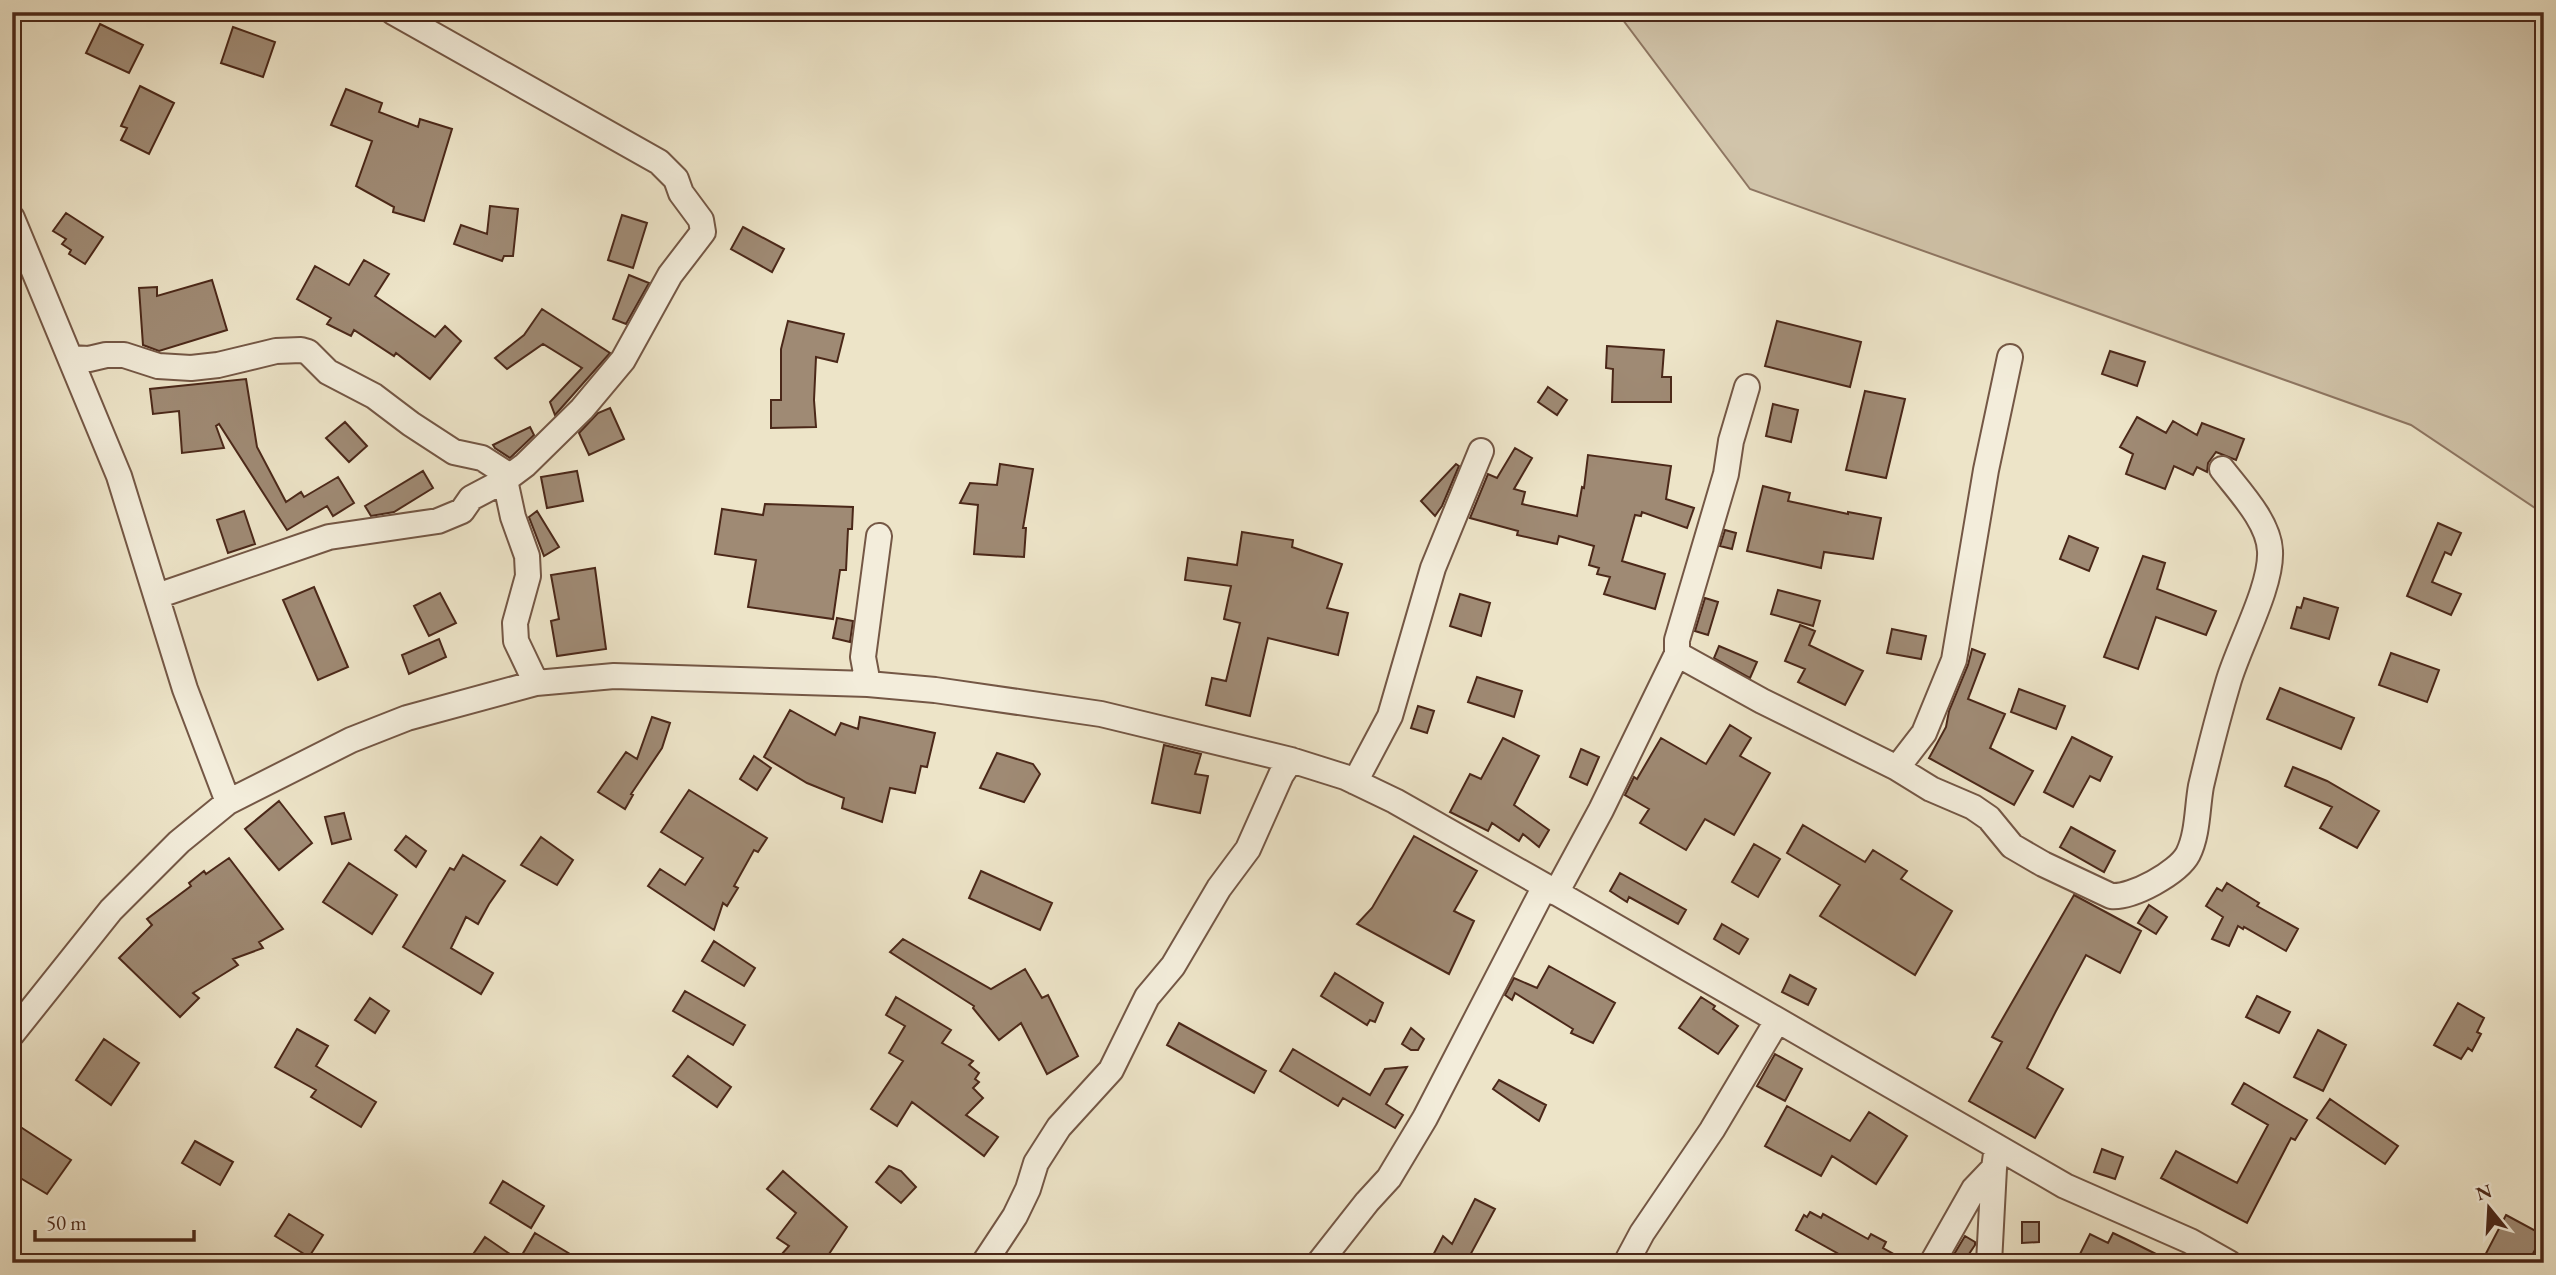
<svg xmlns="http://www.w3.org/2000/svg" width="2556" height="1275" font-family="'EB Garamond',serif">
  <style>
    .green { fill: #d1c4aa; stroke: #8e7662; stroke-width: 2 }
    .building { fill: #9f8a74; stroke: #4b2819; stroke-width: 2 }
    .lines { fill: none; stroke-linecap: round; stroke-linejoin: round }
    .minor-casing { stroke: #745745; stroke-width: 28 }
    .minor { stroke: #f3eddb; stroke-width: 24 }
  </style>
  <rect width="100%" height="100%" fill="#ede4c8"/>
  <filter id="stains"><feTurbulence type="fractalNoise" baseFrequency=".00286" numOctaves="4"/><feColorMatrix values="0 0 0 0 .2 0 0 0 0 .09 0 0 0 0 .02 0 0 0 .5 -.17"/></filter>
  <radialGradient id="worn" r=".72"><stop offset=".6" stop-color="#630" stop-opacity="0"/><stop offset="1" stop-color="#630" stop-opacity=".3"/></radialGradient>
  <!-- green -->
  <path class="green" d="M 1617,12 L 2544,12 L 2544,514 L 2411,425 L 1750,189 Z"/>
  <!-- building -->
  <path class="building" d="M 100,24 L 143,45 L 129,73 L 86,53 Z
    M 233,27 L 275,42 L 263,77 L 221,63 Z
    M 140,86 L 174,103 L 149,154 L 121,140 L 127,128 L 121,126 Z
    M 346,89 L 382,103 L 379,112 L 418,127 L 420,119 L 452,129 L 424,221 L 393,212 L 394,207 L 356,186 L 372,141 L 331,125 Z
    M 490,206 L 518,209 L 513,256 L 504,256 L 502,261 L 454,244 L 461,225 L 487,234 Z
    M 66,213 L 103,237 L 85,264 L 69,254 L 71,250 L 62,244 L 66,239 L 53,231 Z
    M 622,215 L 647,223 L 633,268 L 608,260 Z
    M 743,227 L 784,249 L 772,272 L 731,249 Z
    M 364,260 L 389,274 L 375,296 L 435,337 L 445,326 L 461,341 L 430,379 L 396,353 L 394,356 L 354,330 L 351,336 L 327,324 L 331,318 L 297,299 L 315,266 L 349,285 Z
    M 629,275 L 649,283 L 626,324 L 613,319 Z
    M 212,280 L 227,330 L 159,351 L 143,345 L 139,288 L 157,287 L 157,296 Z
    M 542,309 L 610,353 L 555,415 L 550,402 L 582,368 L 543,344 L 507,369 L 495,358 L 524,335 Z
    M 788,321 L 844,334 L 837,362 L 816,357 L 814,400 L 816,427 L 771,428 L 771,400 L 781,400 L 781,349 Z
    M 1777,321 L 1861,342 L 1850,387 L 1765,366 Z
    M 1607,346 L 1664,350 L 1662,377 L 1671,377 L 1671,402 L 1612,402 L 1613,369 L 1606,368 Z
    M 2110,351 L 2145,362 L 2137,386 L 2102,374 Z
    M 246,379 L 257,447 L 286,502 L 301,492 L 304,497 L 338,477 L 354,503 L 333,516 L 327,506 L 287,530 L 219,424 L 216,426 L 224,448 L 182,453 L 179,411 L 153,414 L 150,389 Z
    M 1548,387 L 1567,400 L 1557,415 L 1538,402 Z
    M 1865,391 L 1905,399 L 1886,478 L 1846,470 Z
    M 1773,404 L 1798,410 L 1791,442 L 1766,436 Z
    M 610,408 L 624,439 L 589,455 L 579,433 L 598,413 Z
    M 2137,417 L 2166,433 L 2173,421 L 2197,435 L 2202,423 L 2244,439 L 2236,460 L 2216,452 L 2208,463 L 2207,472 L 2197,467 L 2193,475 L 2174,466 L 2165,489 L 2126,474 L 2133,454 L 2120,447 Z
    M 345,422 L 367,446 L 349,462 L 326,438 Z
    M 530,427 L 534,435 L 510,458 L 495,448 L 493,445 Z
    M 1515,448 L 1532,458 L 1514,489 L 1525,492 L 1522,504 L 1577,516 L 1582,487 L 1584,488 L 1588,455 L 1671,466 L 1666,499 L 1694,508 L 1687,528 L 1642,512 L 1641,516 L 1635,515 L 1622,561 L 1665,574 L 1655,609 L 1604,594 L 1610,577 L 1597,574 L 1599,568 L 1589,565 L 1594,546 L 1559,536 L 1557,544 L 1517,535 L 1518,531 L 1470,518 L 1488,474 L 1497,478 Z
    M 1000,464 L 1033,469 L 1023,528 L 1026,528 L 1024,557 L 974,554 L 978,505 L 960,503 L 970,483 L 997,485 Z
    M 1456,464 L 1459,466 L 1442,506 L 1435,516 L 1421,501 Z
    M 423,471 L 433,488 L 394,512 L 371,516 L 365,506 Z
    M 577,471 L 583,501 L 547,508 L 541,477 Z
    M 1763,486 L 1790,493 L 1788,501 L 1848,514 L 1848,512 L 1881,518 L 1873,559 L 1824,552 L 1821,568 L 1747,551 Z
    M 765,504 L 853,507 L 852,529 L 848,529 L 846,570 L 840,570 L 833,619 L 748,607 L 756,560 L 715,554 L 722,509 L 763,515 Z
    M 244,511 L 255,544 L 228,553 L 217,520 Z
    M 537,511 L 559,547 L 544,556 L 529,517 Z
    M 2438,523 L 2461,533 L 2451,555 L 2445,552 L 2432,582 L 2461,594 L 2451,615 L 2407,596 Z
    M 1725,530 L 1736,533 L 1732,549 L 1720,546 Z
    M 1242,532 L 1293,540 L 1292,547 L 1342,564 L 1327,608 L 1348,613 L 1338,655 L 1268,638 L 1250,716 L 1206,705 L 1212,678 L 1226,681 L 1240,623 L 1224,619 L 1231,586 L 1185,580 L 1188,558 L 1237,565 Z
    M 2069,536 L 2098,548 L 2089,571 L 2060,559 Z
    M 2143,556 L 2165,563 L 2157,589 L 2216,611 L 2206,635 L 2156,617 L 2138,669 L 2104,657 Z
    M 595,568 L 606,649 L 557,656 L 551,621 L 559,619 L 551,575 Z
    M 314,587 L 348,667 L 318,680 L 283,600 Z
    M 1778,590 L 1820,601 L 1813,626 L 1771,614 Z
    M 440,593 L 456,623 L 429,636 L 414,606 Z
    M 1460,594 L 1490,603 L 1481,636 L 1450,626 Z
    M 1705,598 L 1718,602 L 1708,635 L 1695,631 Z
    M 2304,598 L 2338,608 L 2329,639 L 2291,628 L 2297,607 L 2301,608 Z
    M 837,618 L 853,621 L 850,642 L 833,638 Z
    M 1800,625 L 1815,631 L 1809,645 L 1863,671 L 1845,705 L 1798,682 L 1805,669 L 1785,661 Z
    M 1892,629 L 1926,636 L 1921,659 L 1887,653 Z
    M 439,639 L 446,657 L 409,674 L 402,655 Z
    M 1719,646 L 1757,662 L 1750,678 L 1714,658 Z
    M 1972,649 L 1985,654 L 1968,699 L 2005,714 L 1990,748 L 2033,771 L 2014,805 L 1929,758 L 1946,727 L 1949,711 L 1968,665 Z
    M 2391,653 L 2439,670 L 2427,702 L 2379,685 Z
    M 1477,677 L 1522,691 L 1514,717 L 1468,702 Z
    M 2280,688 L 2354,718 L 2341,749 L 2267,719 Z
    M 2019,689 L 2065,706 L 2056,729 L 2011,712 Z
    M 1418,706 L 1434,711 L 1427,733 L 1411,728 Z
    M 790,710 L 835,735 L 841,723 L 858,729 L 860,717 L 935,733 L 927,767 L 921,766 L 915,793 L 890,788 L 882,822 L 842,808 L 844,798 L 807,783 L 764,757 Z
    M 652,717 L 670,723 L 662,748 L 631,794 L 633,795 L 625,809 L 598,792 L 626,752 L 637,759 Z
    M 1730,725 L 1751,738 L 1740,756 L 1770,773 L 1734,835 L 1705,819 L 1686,850 L 1640,823 L 1649,809 L 1625,795 L 1634,777 L 1637,779 L 1661,738 L 1706,764 Z
    M 2072,737 L 2112,757 L 2100,781 L 2090,776 L 2073,807 L 2044,792 Z
    M 1503,738 L 1539,756 L 1514,805 L 1549,830 L 1539,847 L 1523,834 L 1519,841 L 1492,823 L 1488,831 L 1450,812 L 1470,774 L 1481,779 Z
    M 1164,745 L 1201,754 L 1195,774 L 1208,776 L 1200,813 L 1152,803 Z
    M 1581,749 L 1599,757 L 1587,785 L 1570,777 Z
    M 997,753 L 1033,764 L 1040,774 L 1024,802 L 980,788 Z
    M 754,756 L 771,768 L 757,790 L 740,779 Z
    M 2293,767 L 2327,781 L 2379,811 L 2357,848 L 2320,828 L 2332,807 L 2285,786 Z
    M 689,790 L 767,838 L 758,852 L 754,850 L 734,886 L 738,888 L 727,906 L 723,903 L 714,930 L 648,886 L 660,869 L 685,885 L 703,858 L 661,832 Z
    M 279,801 L 312,843 L 279,870 L 245,829 Z
    M 344,813 L 351,839 L 332,844 L 325,817 Z
    M 1803,825 L 1865,862 L 1873,850 L 1907,871 L 1901,879 L 1952,911 L 1915,975 L 1820,916 L 1840,885 L 1787,853 Z
    M 2071,827 L 2115,851 L 2104,872 L 2060,847 Z
    M 406,836 L 426,851 L 416,867 L 395,850 Z
    M 1414,836 L 1477,871 L 1454,911 L 1474,921 L 1449,974 L 1357,924 L 1372,908 Z
    M 541,837 L 573,860 L 557,885 L 521,865 Z
    M 1754,844 L 1780,859 L 1758,897 L 1732,882 Z
    M 463,855 L 505,881 L 489,904 L 478,924 L 466,917 L 451,948 L 493,973 L 481,994 L 403,947 L 450,868 L 454,870 Z
    M 229,858 L 283,929 L 259,942 L 263,948 L 233,959 L 238,965 L 193,993 L 199,998 L 180,1017 L 119,958 L 152,925 L 147,919 L 191,886 L 189,883 L 204,871 L 206,874 Z
    M 349,863 L 397,895 L 372,934 L 323,902 Z
    M 981,871 L 1052,903 L 1040,930 L 969,898 Z
    M 1620,873 L 1686,910 L 1678,924 L 1629,897 L 1627,902 L 1610,891 Z
    M 2227,883 L 2259,903 L 2257,906 L 2298,929 L 2286,951 L 2244,927 L 2243,929 L 2238,926 L 2229,946 L 2212,939 L 2223,917 L 2206,906 L 2217,888 L 2222,891 Z
    M 2074,895 L 2141,931 L 2120,973 L 2086,955 L 2056,1011 L 2027,1068 L 2063,1089 L 2035,1138 L 1969,1101 L 2002,1042 L 1992,1037 Z
    M 2149,905 L 2167,917 L 2156,934 L 2138,923 Z
    M 1722,924 L 1748,939 L 1739,954 L 1714,939 Z
    M 903,939 L 991,989 L 1025,969 L 1042,998 L 1048,995 L 1078,1056 L 1047,1074 L 1021,1023 L 999,1040 L 973,1008 L 974,1006 L 890,952 Z
    M 714,941 L 755,968 L 744,986 L 702,961 Z
    M 1549,966 L 1615,1003 L 1593,1043 L 1571,1033 L 1573,1029 L 1515,993 L 1512,1000 L 1505,995 L 1514,978 L 1537,988 Z
    M 1335,973 L 1383,1003 L 1375,1022 L 1370,1020 L 1367,1025 L 1321,996 Z
    M 1790,975 L 1816,989 L 1808,1005 L 1782,992 Z
    M 685,991 L 745,1025 L 733,1045 L 673,1011 Z
    M 2257,996 L 2290,1012 L 2279,1033 L 2246,1017 Z
    M 896,997 L 951,1030 L 942,1043 L 973,1061 L 969,1065 L 979,1073 L 975,1079 L 979,1082 L 973,1088 L 983,1098 L 966,1115 L 998,1137 L 984,1156 L 912,1102 L 897,1126 L 871,1109 L 903,1061 L 889,1053 L 905,1026 L 886,1015 Z
    M 1701,997 L 1715,1006 L 1713,1009 L 1738,1026 L 1718,1054 L 1679,1028 Z
    M 370,998 L 389,1011 L 375,1033 L 355,1020 Z
    M 2458,1003 L 2484,1018 L 2477,1032 L 2481,1034 L 2472,1051 L 2468,1048 L 2461,1059 L 2434,1045 Z
    M 1179,1023 L 1266,1071 L 1254,1093 L 1167,1045 Z
    M 1411,1028 L 1424,1039 L 1418,1050 L 1411,1050 L 1402,1044 Z
    M 297,1029 L 328,1046 L 316,1066 L 376,1102 L 361,1127 L 311,1097 L 316,1090 L 275,1067 Z
    M 2318,1030 L 2346,1045 L 2323,1091 L 2294,1077 Z
    M 104,1039 L 139,1063 L 111,1105 L 76,1080 Z
    M 1293,1049 L 1370,1095 L 1385,1069 L 1407,1067 L 1386,1104 L 1403,1115 L 1395,1128 L 1343,1098 L 1338,1106 L 1280,1071 Z
    M 1775,1054 L 1802,1069 L 1785,1101 L 1757,1086 Z
    M 688,1056 L 731,1087 L 717,1107 L 673,1076 Z
    M 1499,1080 L 1546,1105 L 1539,1121 L 1493,1089 Z
    M 2244,1083 L 2307,1120 L 2295,1140 L 2291,1138 L 2247,1223 L 2161,1178 L 2176,1151 L 2237,1183 L 2268,1125 L 2232,1104 Z
    M 2330,1099 L 2398,1146 L 2385,1164 L 2317,1118 Z
    M 1787,1106 L 1850,1141 L 1869,1112 L 1907,1136 L 1876,1184 L 1832,1156 L 1821,1176 L 1765,1146 Z
    M 19,1126 L 71,1160 L 47,1194 L 12,1173 L 12,1135 Z
    M 195,1141 L 233,1162 L 220,1185 L 182,1163 Z
    M 2102,1149 L 2123,1157 L 2115,1179 L 2094,1172 Z
    M 889,1166 L 901,1171 L 916,1187 L 901,1203 L 876,1182 Z
    M 783,1171 L 847,1227 L 823,1263 L 774,1263 L 789,1246 L 777,1238 L 796,1213 L 767,1189 Z
    M 503,1181 L 544,1206 L 531,1228 L 490,1203 Z
    M 1475,1199 L 1495,1209 L 1468,1259 L 1472,1263 L 1429,1263 L 1443,1236 L 1452,1244 Z
    M 1810,1212 L 1821,1218 L 1823,1214 L 1868,1239 L 1871,1234 L 1886,1242 L 1883,1248 L 1910,1263 L 1855,1263 L 1796,1230 L 1804,1215 L 1807,1217 Z
    M 289,1214 L 323,1235 L 309,1257 L 275,1236 Z
    M 2506,1215 L 2543,1235 L 2528,1263 L 2481,1263 Z
    M 2022,1222 L 2039,1222 L 2039,1242 L 2022,1243 Z
    M 535,1233 L 585,1263 L 536,1263 L 522,1255 Z
    M 2113,1233 L 2134,1243 L 2174,1263 L 2097,1263 L 2080,1254 L 2090,1234 L 2108,1243 Z
    M 1965,1236 L 1975,1242 L 1975,1245 L 1963,1263 L 1953,1263 L 1950,1261 Z
    M 485,1237 L 523,1263 L 467,1263 Z"/>
  <g class="lines">
    <!-- minor casing -->
    <g class="minor-casing">
      <path id="minor" d="M 12,218 L 119,476 L 185,689 L 228,802
        M 71,358 L 89,359 L 106,355 L 124,355 L 158,366 L 191,368 L 218,365 L 276,351 L 301,350 L 308,352 L 328,372 L 374,396 L 411,424 L 454,452 L 482,458 L 510,476
        M 505,480 L 513,517 L 527,556 L 528,576 L 515,623 L 516,641 L 536,683
        M 157,596 L 329,537 L 438,521 L 462,511 L 471,498 L 505,480 L 525,465 L 582,409 L 623,360 L 670,275 L 703,232 L 701,220 L 681,193 L 676,179 L 659,162 L 393,12
        M 1677,654 L 1677,640 L 1726,474 L 1731,441 L 1747,387
        M 868,684 L 863,657 L 879,536
        M 1897,768 L 1924,733 L 1954,660 L 1986,470 L 2010,357
        M 1355,782 L 1390,716 L 1433,568 L 1481,451
        M 1556,893 L 1601,810 L 1677,654 L 1762,701 L 1897,768 L 1931,789 L 1973,807 L 1989,818 L 2012,846 L 2043,864 L 2111,896 C 2132,898 2178,873 2188,854 C 2198,834 2197,808 2201,786 C 2209,752 2218,717 2228,683 C 2238,647 2272,587 2270,551 C 2269,522 2239,491 2222,469
        M 12,1034 L 111,910 L 179,842 L 228,802 L 351,740 L 407,718 L 536,683 L 614,676 L 868,684 L 935,690 L 1101,714 L 1291,760 L 1345,777 L 1395,801 L 1545,886 L 2065,1186 L 2190,1241 L 2229,1263
        M 984,1263 L 1015,1216 L 1028,1189 L 1036,1163 L 1059,1127 L 1111,1070 L 1147,997 L 1173,966 L 1219,888 L 1248,849 L 1281,775 L 1291,760
        M 1319,1263 L 1367,1202 L 1389,1178 L 1425,1118 L 1545,886
        M 1626,1263 L 1642,1233 L 1712,1130 L 1777,1021
        M 1932,1263 L 1974,1189 L 1994,1168
        M 1989,1263 L 1994,1168 L 1997,1147"/>
    </g>
    <!-- minor -->
    <use href="#minor" class="minor"/>
  </g>
  <!-- margin -->
  <rect width="2556" height="1275" fill="none" stroke="#ede4c8" stroke-width="42"/>
  <rect x="14" y="14" width="2528" height="1247" fill="none" stroke="#4b2819" stroke-width="3.5"/>
  <rect x="21" y="21" width="2514" height="1233" fill="none" stroke="#4b2819" stroke-width="2"/>
  <!-- north arrow -->
  <g transform="translate(2489 1208) rotate(342)" stroke="#f3eddb" stroke-width="5" paint-order="stroke">
  <path d="M0-5L12 26L0 18L-12 26Z" fill="#4b2819"/>
  <text y="-10" font-size="19" font-weight="bold" text-anchor="middle" fill="#4b2819">N</text>
  </g>
  <!-- scale -->
  <path d="M35 1230v10h159v-10" fill="none" stroke="#4b2819" stroke-width="3.5"/>
  <text x="46" y="1230" font-size="21" fill="#4b2819" stroke="#f3eddb" stroke-width="5" paint-order="stroke">50 m</text>
  <rect width="100%" height="100%" filter="url(#stains)"/>
  <rect width="100%" height="100%" fill="url(#worn)"/>
</svg>
